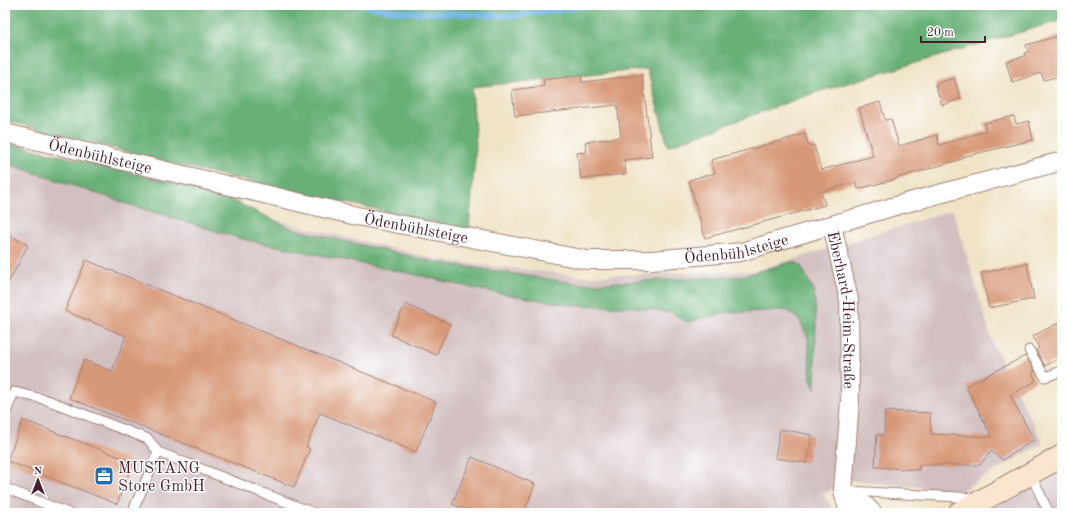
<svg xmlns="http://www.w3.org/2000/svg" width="1067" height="518" font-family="'Old Standard TT',serif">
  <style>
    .industrial { fill: #d2bfc0 }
    .forest { fill: #67b077; stroke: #586851 }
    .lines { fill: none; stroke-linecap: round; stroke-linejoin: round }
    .stream { stroke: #70b4e6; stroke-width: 6 }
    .building { fill: #d79877 }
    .service-casing { stroke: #9d8178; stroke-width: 11 }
    .minor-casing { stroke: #9d8178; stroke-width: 20 }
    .secondary-casing { stroke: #9d8178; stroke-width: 24 }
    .service { stroke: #fff; stroke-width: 9 }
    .minor { stroke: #fff; stroke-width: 18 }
    .secondary { stroke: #fce5cf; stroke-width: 22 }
    .labels { text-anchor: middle; stroke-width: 3; stroke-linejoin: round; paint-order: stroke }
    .street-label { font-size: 16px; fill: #4a1f2b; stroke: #fff }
    .poi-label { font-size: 16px; fill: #4a1f2b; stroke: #fff; text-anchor: start }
  </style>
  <rect width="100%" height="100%" fill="#fff"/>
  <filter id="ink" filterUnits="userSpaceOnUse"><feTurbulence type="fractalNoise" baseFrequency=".025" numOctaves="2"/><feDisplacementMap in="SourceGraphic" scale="8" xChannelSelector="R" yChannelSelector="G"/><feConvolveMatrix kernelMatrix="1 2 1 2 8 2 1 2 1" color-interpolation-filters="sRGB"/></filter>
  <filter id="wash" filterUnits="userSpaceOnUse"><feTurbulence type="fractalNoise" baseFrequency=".012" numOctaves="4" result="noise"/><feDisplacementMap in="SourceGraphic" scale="16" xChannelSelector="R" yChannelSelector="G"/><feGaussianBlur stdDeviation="0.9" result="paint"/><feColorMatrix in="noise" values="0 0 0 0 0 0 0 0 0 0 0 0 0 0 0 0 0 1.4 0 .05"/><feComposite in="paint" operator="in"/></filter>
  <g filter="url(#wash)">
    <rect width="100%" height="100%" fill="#f0e3c6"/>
    <!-- industrial -->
    <path class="industrial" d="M 5,155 L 441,260 L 581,276 L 755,271 L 953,210 L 993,344 L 1043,443 L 960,491 L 846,480 L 823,495 L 836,513 L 5,513 Z
      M 1062,464 L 1062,513 L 982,513 L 1060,465 Z"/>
    <!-- forest -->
    <path class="forest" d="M 5,5 L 1062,5 L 1062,20 L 814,93 L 668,146 L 647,69 L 472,87 L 476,147 L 469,230 L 190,168 L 5,120 Z
      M 5,142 L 219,194 L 293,229 L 435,262 L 582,284 L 742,276 L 794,261 L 801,266 L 814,291 L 816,322 L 815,390 L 811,379 L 808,338 L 800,321 L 787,310 L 724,313 L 688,322 L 672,313 L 635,307 L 570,305 L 476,289 L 422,276 L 242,239 L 134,206 L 5,163 Z"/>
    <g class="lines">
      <!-- stream -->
      <path class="stream" d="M 362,5 L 403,12 L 512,16 L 594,5"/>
    </g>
    <g id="blocks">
      <!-- building -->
      <path class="building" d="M 1062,35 L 1062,75 L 1044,80 L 1041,73 L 1012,82 L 1006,61 L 1025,56 L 1024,53 L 1028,52 L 1026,45 Z
        M 581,75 L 582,82 L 642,75 L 652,157 L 624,160 L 626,174 L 581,179 L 577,153 L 587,152 L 585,142 L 621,137 L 617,105 L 515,116 L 512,90 L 544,86 L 543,80 Z
        M 954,78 L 961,99 L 942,105 L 935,84 Z
        M 880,102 L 885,120 L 891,119 L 899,146 L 937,135 L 939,145 L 986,131 L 984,123 L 1014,116 L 1016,124 L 1029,121 L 1033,140 L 962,157 L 962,159 L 897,178 L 897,179 L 858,189 L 856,182 L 821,192 L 825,205 L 705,238 L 689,180 L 715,173 L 711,160 L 805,134 L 809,146 L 814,145 L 821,170 L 873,156 L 859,108 Z
        M 5,233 L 28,245 L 5,289 Z
        M 86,260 L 436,402 L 416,452 L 320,413 L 306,447 L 310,449 L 294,487 L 69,398 L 84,360 L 112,371 L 126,336 L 65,311 Z
        M 1027,263 L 1034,299 L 989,308 L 981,273 Z
        M 405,304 L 450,324 L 436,355 L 391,335 Z
        M 1062,321 L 1062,357 L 1045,366 L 1036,350 L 1039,348 L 1033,336 Z
        M 1025,356 L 1035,371 L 1032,373 L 1036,381 L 1010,395 L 1034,440 L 1003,460 L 991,451 L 980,465 L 919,465 L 919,470 L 875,467 L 877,434 L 884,435 L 885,411 L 930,413 L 931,434 L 992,437 L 966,386 Z
        M 23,420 L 133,462 L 117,504 L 7,461 Z
        M 780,429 L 812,435 L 807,463 L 775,458 Z
        M 472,457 L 535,484 L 524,513 L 474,513 L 452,504 Z"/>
    </g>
  </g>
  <g filter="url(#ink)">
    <use href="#blocks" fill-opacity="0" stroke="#9d8178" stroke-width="1"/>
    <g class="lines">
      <!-- service casing -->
      <g class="service-casing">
        <path id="service" d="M 1029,350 L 1045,377 L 1062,371
          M 5,414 L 14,392 L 47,400 L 148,439 L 158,452 L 314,513
          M 1030,473 L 1049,513
          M 5,488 L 68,513
          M 849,491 L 976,498
          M 132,513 L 158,452"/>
      </g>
      <!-- minor casing -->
      <g class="minor-casing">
        <g id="minor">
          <path id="s1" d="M 5,133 L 357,216 L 587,260 L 652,260 L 741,252 L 902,204 L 1062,161"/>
          <path id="s2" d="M 832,225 L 849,300 L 850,401 L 843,491 L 849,513"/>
          <path d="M 843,491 L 865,505 L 873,513"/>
        </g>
      </g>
      <!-- secondary casing -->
      <g class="secondary-casing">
        <path id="secondary" d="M 959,513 L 1062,456"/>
      </g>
      <!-- service -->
      <use href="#service" class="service"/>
      <!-- minor -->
      <use href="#minor" class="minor"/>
      <!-- secondary -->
      <use href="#secondary" class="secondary"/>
    </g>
  </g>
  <!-- icons -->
  <defs>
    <g id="office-square" transform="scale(1)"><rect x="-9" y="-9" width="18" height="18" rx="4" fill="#1f6fb2" stroke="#fff"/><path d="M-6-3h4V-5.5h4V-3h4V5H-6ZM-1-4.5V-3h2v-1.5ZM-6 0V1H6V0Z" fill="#fff"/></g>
  </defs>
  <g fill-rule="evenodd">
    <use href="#office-square" x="104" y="476"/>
  </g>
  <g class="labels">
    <!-- street labels -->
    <g class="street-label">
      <text dy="6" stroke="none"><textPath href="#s1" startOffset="98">Ödenbühlsteige</textPath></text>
      <text dy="6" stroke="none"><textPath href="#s1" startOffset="422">Ödenbühlsteige</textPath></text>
      <text dy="6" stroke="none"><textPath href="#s1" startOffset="746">Ödenbühlsteige</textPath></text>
      <text dy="6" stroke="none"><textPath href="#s2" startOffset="86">Eberhard-Heim-Straße</textPath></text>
    </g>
    <!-- poi labels -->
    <g class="poi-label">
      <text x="118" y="473">MUSTANG<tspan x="118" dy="18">Store GmbH</tspan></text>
    </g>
  </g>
  <!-- margin -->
  <rect width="1067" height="518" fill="none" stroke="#fff" stroke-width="20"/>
  <!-- north arrow -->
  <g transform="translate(38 480)" stroke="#ffffff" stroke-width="3" paint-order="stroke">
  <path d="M0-3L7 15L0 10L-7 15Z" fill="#4a1f2b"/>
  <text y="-6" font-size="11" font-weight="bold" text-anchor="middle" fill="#4a1f2b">N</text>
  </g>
  <!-- scale -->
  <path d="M921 36v6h64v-6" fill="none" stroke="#4a1f2b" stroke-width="2"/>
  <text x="927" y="36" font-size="12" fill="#4a1f2b" stroke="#ffffff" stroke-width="3" paint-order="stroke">20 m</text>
</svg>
